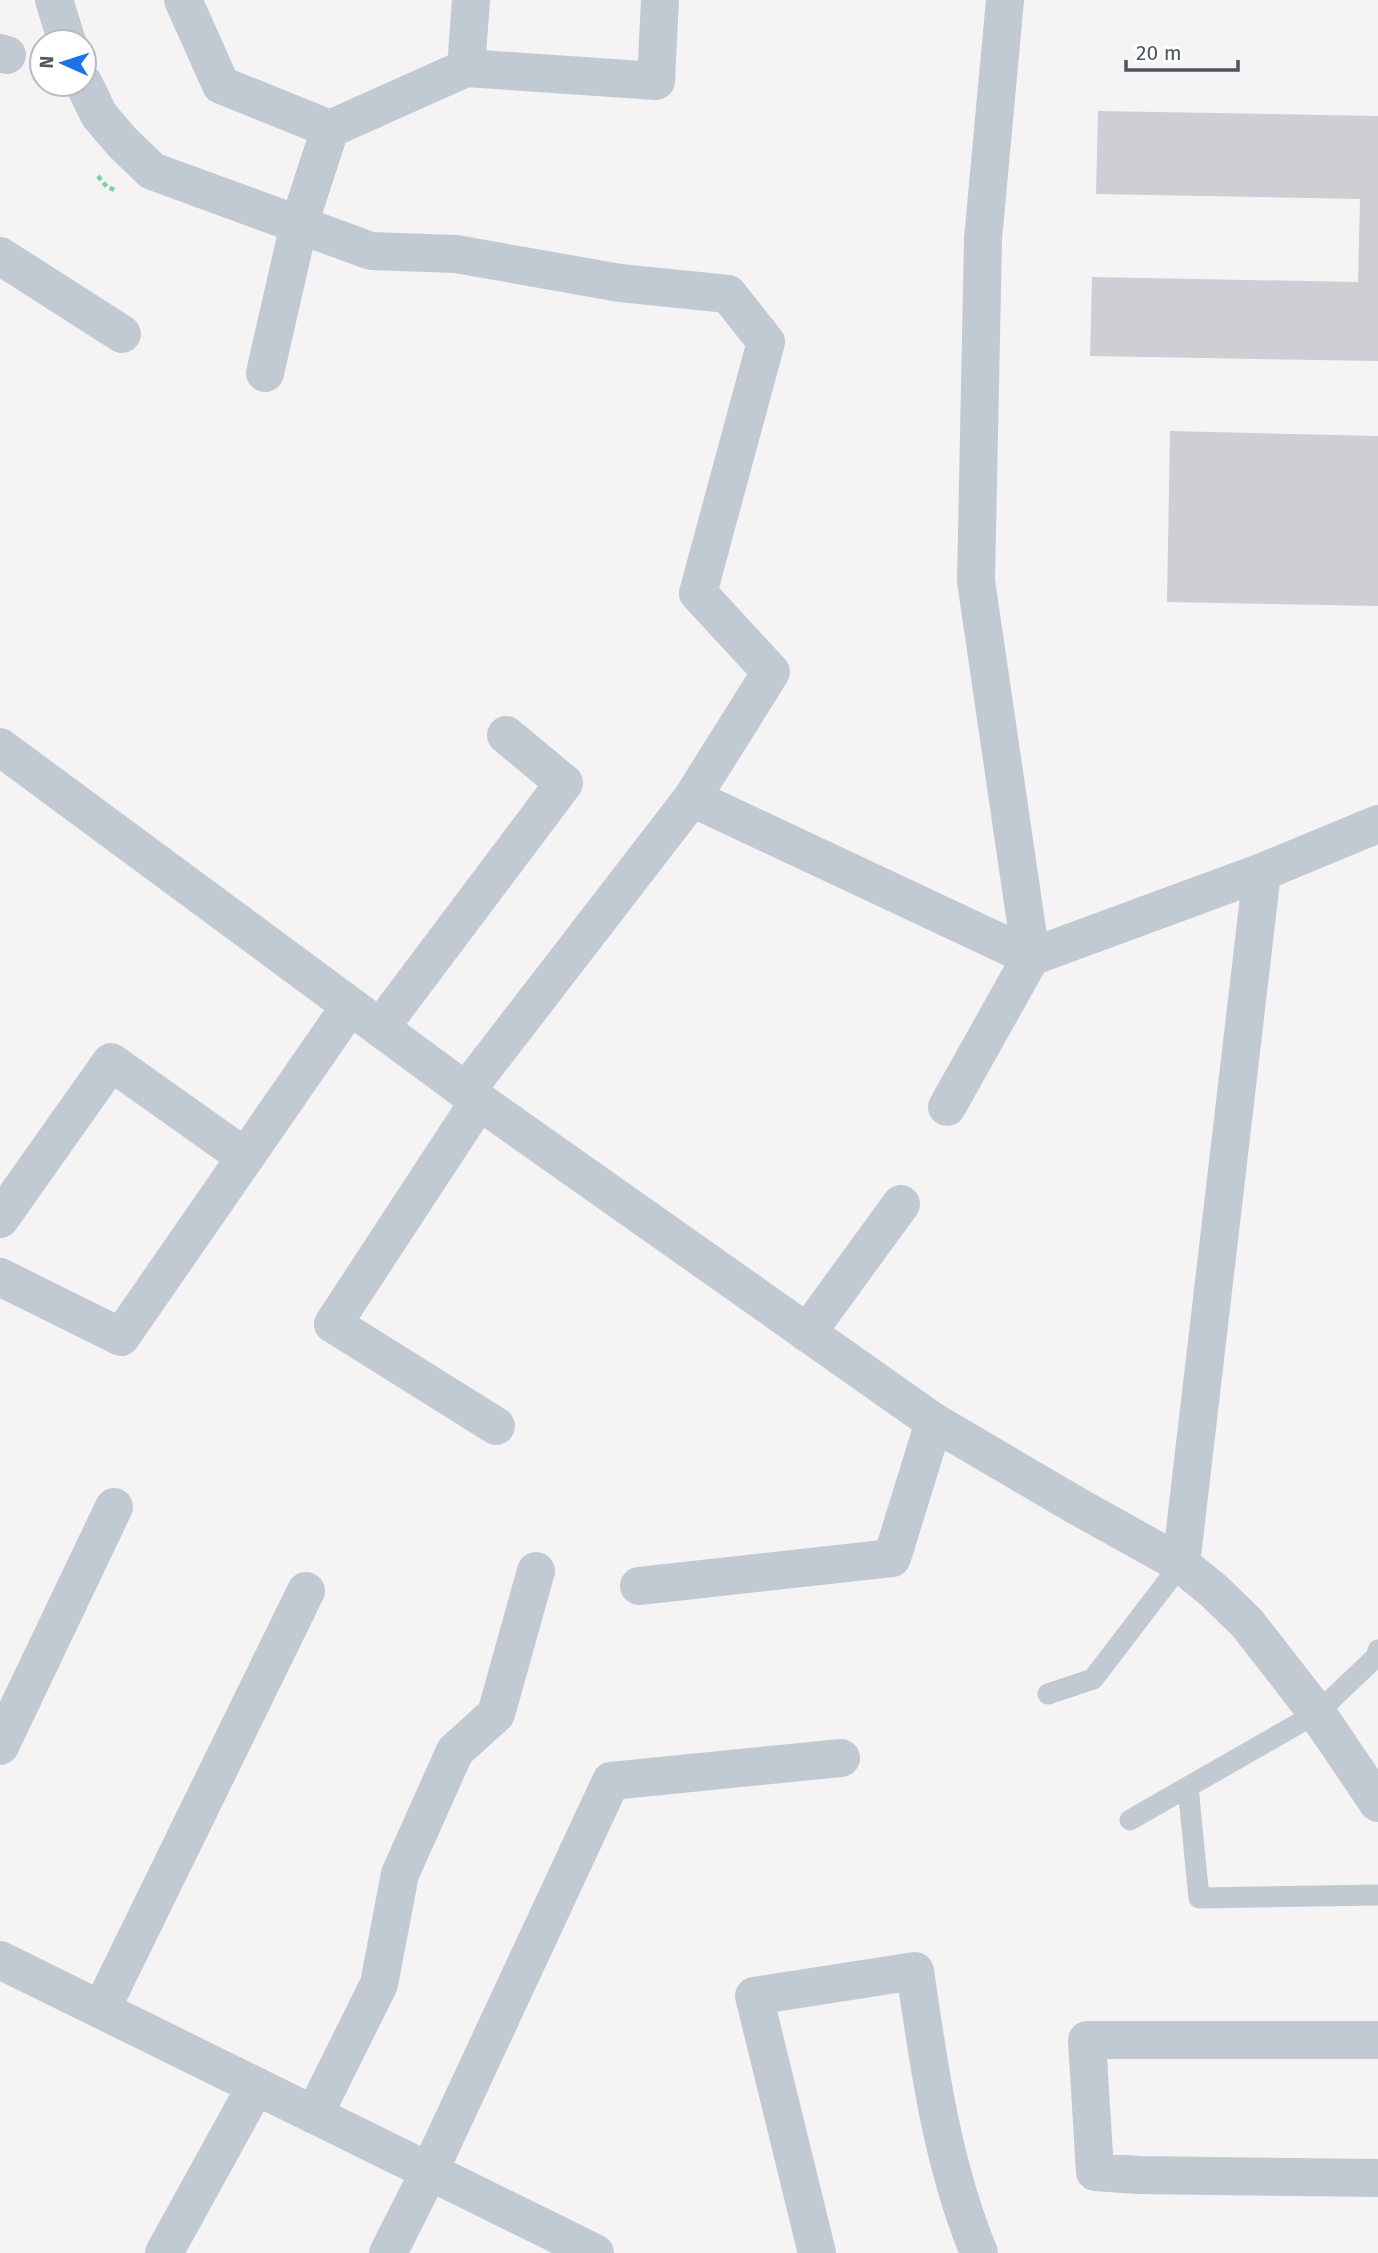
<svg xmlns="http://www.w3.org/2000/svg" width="1378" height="2253" font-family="'Fira Sans',sans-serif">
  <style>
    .building { fill: #cdcfd5 }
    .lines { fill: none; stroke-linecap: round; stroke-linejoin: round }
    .path { stroke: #7ad0a6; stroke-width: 4.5; stroke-dasharray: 5 3.5; stroke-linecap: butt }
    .service { stroke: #c1cad2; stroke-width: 21 }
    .minor { stroke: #c1cad2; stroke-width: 38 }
    .tertiary { stroke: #c1cad2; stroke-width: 38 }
  </style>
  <rect width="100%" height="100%" fill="#f5f3f3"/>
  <!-- building -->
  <path class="building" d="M 1098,111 L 1378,116 L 1378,361 L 1090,356 L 1092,277 L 1358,282 L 1360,199 L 1096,194 Z
    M 1170,431 L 1378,436 L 1378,606 L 1167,602 Z"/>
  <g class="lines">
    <!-- path -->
    <path class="path" d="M 98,176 L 107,187 L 115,190"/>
    <!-- service -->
    <path class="service" d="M 1048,1694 L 1093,1679 L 1181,1564
      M 1188,1787 L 1199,1898 L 1378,1895
      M 1130,1820 L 1317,1713 L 1377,1656 L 1378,1650"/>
    <!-- minor -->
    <path class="minor" d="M 54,0 L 67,42
      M 183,0 L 221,85 L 330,129 L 466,68 L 656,81 L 660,0
      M 0,53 L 7,55
      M 466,68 L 471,0
      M 84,84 L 99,115 L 122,142 L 152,171 L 371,251 L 456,254 L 620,283 L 728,294 L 766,342 L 698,593 L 771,672 L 692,798 L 1031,957 L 976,581 L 983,239 L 1005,0
      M 0,256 L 122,334
      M 265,373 L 299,224 L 330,129
      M 380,1028 L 564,783 L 506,735
      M 466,1091 L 692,798
      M 479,1101 L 333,1324 L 496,1426
      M 947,1107 L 1031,957 L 1262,872 L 1378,824
      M 0,1219 L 111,1062 L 245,1157
      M 0,1277 L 121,1337 L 350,1006
      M 807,1333 L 901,1204
      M 1181,1564 L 1262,872
      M 639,1586 L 892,1558 L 934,1422
      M 0,1746 L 114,1507
      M 0,1960 L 595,2253
      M 101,2010 L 306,1591
      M 1378,2040 L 1087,2040 L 1095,2172 L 1138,2175 L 1378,2178
      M 314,2115 L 379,1984 L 400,1874 L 455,1751 L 496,1714 L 536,1571
      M 164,2253 L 256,2086
      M 388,2253 L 429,2172 L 611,1781 L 841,1758
      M 817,2253 L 754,1996 L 915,1971 C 929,2067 942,2163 979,2253"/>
    <!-- tertiary -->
    <path class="tertiary" d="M 0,747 L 479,1101 L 934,1422 L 1077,1506 L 1181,1564 L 1214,1591 L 1247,1623 L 1317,1713 L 1378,1803"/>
  </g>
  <!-- north arrow -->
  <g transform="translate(63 63) rotate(273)"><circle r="33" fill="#ffffff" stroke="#b7bbc0" stroke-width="2"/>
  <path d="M0-5L12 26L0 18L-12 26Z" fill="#1a73e8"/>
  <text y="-10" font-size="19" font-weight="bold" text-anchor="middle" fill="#4a5661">N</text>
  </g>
  <!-- scale -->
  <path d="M1126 60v10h112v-10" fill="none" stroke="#4a5661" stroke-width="3.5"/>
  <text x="1136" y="60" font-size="21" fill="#4a5661" stroke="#ffffff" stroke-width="5" paint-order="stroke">20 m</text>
</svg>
